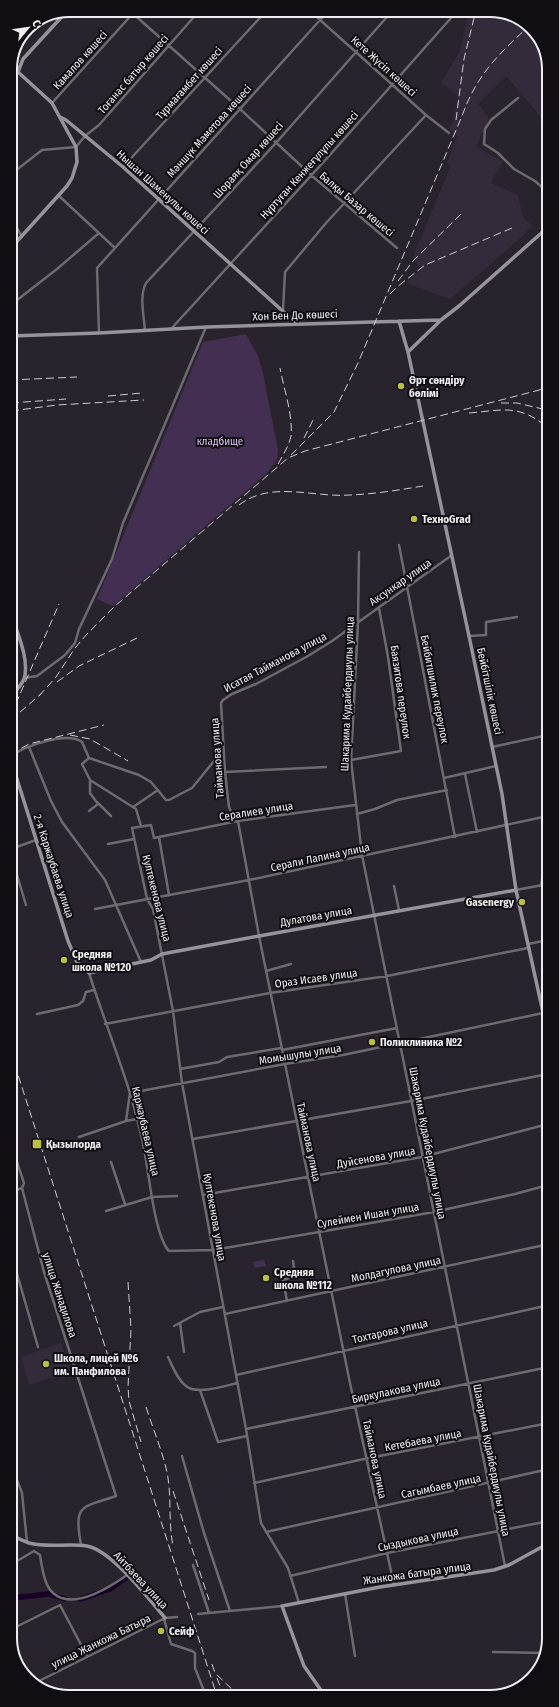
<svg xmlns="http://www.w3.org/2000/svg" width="559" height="1707" font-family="'Fira Sans Condensed',sans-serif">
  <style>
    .built { fill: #332b3a }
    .green { fill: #422f51 }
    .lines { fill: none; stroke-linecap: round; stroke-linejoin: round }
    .river { stroke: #180127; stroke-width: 5.5 }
    .street { stroke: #6e6b70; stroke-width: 2.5 }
    .secondary { stroke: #97939b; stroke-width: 3.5 }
    .rail { stroke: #cfccd2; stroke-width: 1; stroke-dasharray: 8 4; stroke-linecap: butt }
    .poi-dot { fill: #bac045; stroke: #100e12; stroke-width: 1.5 }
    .labels { text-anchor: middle; stroke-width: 4; stroke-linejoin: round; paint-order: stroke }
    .street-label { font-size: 11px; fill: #efecf2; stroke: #100e12 }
    .poi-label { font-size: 11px; font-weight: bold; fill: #efecf2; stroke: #100e12; text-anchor: start }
    .park-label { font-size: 11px; fill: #dbbff3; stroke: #100e12 }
    .rim { fill: none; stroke: #efecf2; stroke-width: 2 }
  </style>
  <rect width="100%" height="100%" fill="#28232c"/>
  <!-- built -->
  <path class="built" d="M 464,10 L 494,10 L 529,25 L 547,54 L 547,124 L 506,76 L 478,104 L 489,118 L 476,147 L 503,161 L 491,183 L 518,195 L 523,217 L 532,226 L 523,236 L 450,299 L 406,283 L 421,269 L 413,257 L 451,165 L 447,163 L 457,136 L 449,129 L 453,121 L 458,95 L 441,83 L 460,51 L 468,14 Z
    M 61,1343 L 71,1371 L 29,1385 L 21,1357 Z"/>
  <!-- green -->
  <path class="green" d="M 246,334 L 258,356 L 263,373 L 278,450 L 277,460 L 267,473 L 113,606 L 97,599 L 203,342 Z
    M 264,1260 L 266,1266 L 254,1268 L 253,1262 Z"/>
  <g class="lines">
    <!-- river -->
    <path class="river" d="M 12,1598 L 49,1594 L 65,1599
      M 81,1599 L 110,1589 L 127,1577"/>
    <!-- street -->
    <path class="street" d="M 129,10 L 240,109 L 311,175 L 397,248
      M 309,10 L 426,115 L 449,133
      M 10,66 L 18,72 L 10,81
      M 518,98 L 491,120 L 485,129 L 484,144 L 498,153 L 514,169 L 535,181 L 544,189 L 547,190
      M 52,103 L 136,10
      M 542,122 L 547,147
      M 123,167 L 267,10
      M 10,175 L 42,150 L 76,147 L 85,136 L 99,125 L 200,10
      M 58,195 L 115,248
      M 10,215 L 22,237
      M 283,310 L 285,272 L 326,223 L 426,115
      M 171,329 L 329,156 L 458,10
      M 145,331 C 144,316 139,296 146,283 L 276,143 L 393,10
      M 99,333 L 97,268 L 329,10
      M 13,336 L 12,304 L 57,269 L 99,233
      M 399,545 L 455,837
      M 359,552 L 358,623 L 351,760 L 362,855 L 505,1566
      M 469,636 L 486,635 L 486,622 L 517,617
      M 24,678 L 37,676 L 65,655 L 75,643 L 79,629 L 112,559 L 123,523 L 206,327
      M 546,736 L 548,761
      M 29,747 L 51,801 L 62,822 L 105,880 L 141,962
      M 492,747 L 548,735
      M 11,756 C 25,746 67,731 82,742 L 89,758
      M 351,760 L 401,751 L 388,657 L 379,608
      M 225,772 L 326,767
      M 465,774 L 477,832
      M 444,778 L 496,766
      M 97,802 L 111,816
      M 133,807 L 158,790
      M 89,811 L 98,804 L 90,793 L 90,781
      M 357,814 L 375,809 L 397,800 L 447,790
      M 141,826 L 136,809 L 90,780 L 82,764 L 89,758 L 139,775 L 151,782 L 166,800 L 169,800 L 192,788 L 223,750
      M 159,837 L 169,895
      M 108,844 L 134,839
      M 11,849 L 36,840
      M 11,855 L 26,905
      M 394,886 L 399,910
      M 541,886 L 548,838
      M 516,890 L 548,884
      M 95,909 L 249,880 L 548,816
      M 528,944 L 548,940
      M 266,971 L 291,964
      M 89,973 C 108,1033 134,1092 145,1154 C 149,1175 155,1237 169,1251 L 213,1250 L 319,1232 L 434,1212 L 515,1194 L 548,1185
      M 37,1014 L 78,1005 L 83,1001 L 86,992 L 94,990
      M 105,1024 L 270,993 L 387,976 L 528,948
      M 282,1050 L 397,1028
      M 180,1069 L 219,1062 L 227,1057 L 281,1048
      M 126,1121 L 137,1119
      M 79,1137 L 126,1121 L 130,1093 L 285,1064 L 343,1055 L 548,1012
      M 193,1139 L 411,1101 L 548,1074
      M 11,1144 L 24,1183 L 22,1188
      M 111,1162 L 125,1204
      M 22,1188 L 44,1272 L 116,1496 C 80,1508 74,1504 81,1545
      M 11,1192 L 22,1188
      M 203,1195 L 422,1157 L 548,1124
      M 106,1211 L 152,1197 L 177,1196
      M 12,1256 L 38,1347
      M 287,1301 L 283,1280 L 295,1276 L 293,1261
      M 225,1314 L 549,1244
      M 180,1323 L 184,1352
      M 174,1326 L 200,1312 L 223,1307
      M 168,1357 C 173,1367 177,1379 186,1386 C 196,1395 225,1386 237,1383
      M 236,1375 L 549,1305
      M 200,1390 L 218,1442 L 247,1436
      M 246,1429 L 549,1367
      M 182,1456 L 204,1533 L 230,1611
      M 12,1467 L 22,1493 L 27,1542
      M 254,1483 L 364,1459 L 549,1423
      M 266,1532 L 549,1469
      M 34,1551 L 40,1555 C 42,1567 44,1585 53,1593 C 73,1611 110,1587 127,1575
      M 12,1564 L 34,1551
      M 193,1565 L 209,1613
      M 290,1576 L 387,1553 L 549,1521
      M 394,1585 L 350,1383 L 259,936 L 238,821 L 233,817 L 229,807 L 225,772 L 221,703 L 223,700 L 232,694 L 256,684 L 308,656 L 332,641 L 452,555
      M 345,1594 L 355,1656
      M 299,1603 L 288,1568 L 261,1523 L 246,1429 L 182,1083 L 173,1011 L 153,909 L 147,899 L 132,828 L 151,825 L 154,838 L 159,837 L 238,821 L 355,805
      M 198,1614 L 282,1606
      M 164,1619 L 171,1644 L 192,1651 L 195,1653 L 195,1668 L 206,1696
      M 12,1629 L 60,1605 L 87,1656
      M 493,1652 L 544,1653
      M 33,1684 L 165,1618 L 177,1617"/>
    <!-- secondary -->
    <path class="secondary" d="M 60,117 L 66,120 L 123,167 L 297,324
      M 10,249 L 67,186 L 72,178 L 77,162 L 76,147 L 52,103 L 18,72 L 23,59 L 67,11
      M 399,321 L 408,352 L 469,636 L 502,794 L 516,890 L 548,1035
      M 10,336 L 99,333 L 207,327 L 441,320 L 459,306 L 547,228
      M 408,352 L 441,320
      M 11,614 C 17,632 30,660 24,679 C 21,686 16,691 11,696
      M 11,760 L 68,941 L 77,962 L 89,973 L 151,960 L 162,954 L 259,936 L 516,890
      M 12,1535 C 17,1538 23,1541 29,1543 C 48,1548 68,1543 87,1546 C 111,1550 149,1599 165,1618
      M 325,1696 L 304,1666 L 282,1606 L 380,1587 L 494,1570 L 509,1565 L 549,1543"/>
    <!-- rail -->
    <path class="rail" d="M 456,120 L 464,59 L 476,10
      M 398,281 L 413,261 L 461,214
      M 390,294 L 397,287 L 425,265 L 512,228
      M 10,380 L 77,377
      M 108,396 L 142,393
      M 11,403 L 66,399
      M 501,403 L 517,403 L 547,410
      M 11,411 L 57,405 L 144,400
      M 469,413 C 503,410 519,404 547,427
      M 304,438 L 314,418
      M 291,455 L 334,412 L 358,363 L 462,116 C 477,74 498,55 529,26
      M 278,464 C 283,455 289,446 291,436 C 293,414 284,390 280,368
      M 239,505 C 272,480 313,498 350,495 C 375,494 399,490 423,486
      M 57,682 L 79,666 L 137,638
      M 39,696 L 56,677 L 75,648 L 87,634 L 115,606 L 288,458 L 305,451 L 547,388
      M 11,715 L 59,604
      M 11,720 L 42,693
      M 70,735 L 90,739 L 128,761
      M 11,754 L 29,744 L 104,725
      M 11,1053 L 217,1696
      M 128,1282 L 131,1329 L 128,1387 L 129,1401 L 141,1442
      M 146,1407 C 153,1429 162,1450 167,1472 C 172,1497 168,1521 173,1546
      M 173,1491 L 209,1600
      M 212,1664 L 215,1673 L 239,1696
      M 217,1678 L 224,1696"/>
  </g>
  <!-- markers -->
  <g class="poi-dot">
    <circle cx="401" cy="386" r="4"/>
    <circle cx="414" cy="519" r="4"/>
    <circle cx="522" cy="902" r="4"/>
    <circle cx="64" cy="960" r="4"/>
    <circle cx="372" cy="1042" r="4"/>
    <rect x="32" y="1139" width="10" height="10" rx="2"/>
    <circle cx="266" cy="1278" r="4"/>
    <circle cx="46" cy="1364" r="4"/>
    <circle cx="161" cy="1631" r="4"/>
  </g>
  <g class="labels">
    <!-- street labels -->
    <g class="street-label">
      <text transform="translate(80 60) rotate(-48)" y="4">Камалов көшесі</text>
      <text transform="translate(384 66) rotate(42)" y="4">Кете Жүсіп көшесі</text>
      <text transform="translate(133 74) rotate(-49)" y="4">Тоғанас батыр көшесі</text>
      <text transform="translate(189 83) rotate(-48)" y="4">Тұрмағамбет көшесі</text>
      <text transform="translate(209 131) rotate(-48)" y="4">Мәншүк Мәметова көшесі</text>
      <text transform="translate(248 160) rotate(-48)" y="4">Шораяқ Омар көшесі</text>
      <text transform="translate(309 165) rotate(-48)" y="4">Нұртуған Кенжеғұлұлы көшесі</text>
      <text transform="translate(163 192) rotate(42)" y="4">Нышан Шаменулы көшесі</text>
      <text transform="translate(357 204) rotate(40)" y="4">Балқы Базар көшесі</text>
      <text transform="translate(295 315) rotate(-2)" y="4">Хон Бен До көшесі</text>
      <text transform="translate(400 582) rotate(-35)" y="4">Аксункар улица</text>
      <text transform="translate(275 662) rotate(-28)" y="4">Исатая Тайманова улица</text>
      <text transform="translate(435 689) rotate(79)" y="4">Бейбитшилик переулок</text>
      <text transform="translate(490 691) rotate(78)" y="4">Бейбітшілік көшесі</text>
      <text transform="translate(401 692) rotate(82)" y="4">Баязитова переулок</text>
      <text transform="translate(347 694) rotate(-88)" y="4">Шакарима Кудайбердиулы улица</text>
      <text transform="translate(217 758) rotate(-94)" y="4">Тайманова улица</text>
      <text transform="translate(256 811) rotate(-9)" y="4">Сералиев улица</text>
      <text transform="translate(320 857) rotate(-12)" y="4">Серали Лапина улица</text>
      <text transform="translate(54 866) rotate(72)" y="4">2-я Каржаубаева улица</text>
      <text transform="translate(157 898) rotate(76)" y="4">Култекенова улица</text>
      <text transform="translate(316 916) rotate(-10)" y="4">Дулатова улица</text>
      <text transform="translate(316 978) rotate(-8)" y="4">Ораз Исаев улица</text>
      <text transform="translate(300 1054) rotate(-9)" y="4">Момышулы улица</text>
      <text transform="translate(146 1131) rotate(77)" y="4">Каржаубаева улица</text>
      <text transform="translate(309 1142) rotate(78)" y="4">Тайманова улица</text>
      <text transform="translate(428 1143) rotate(79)" y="4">Шакарима Кудайбердиулы улица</text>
      <text transform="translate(376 1157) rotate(-10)" y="4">Дуйсенова улица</text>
      <text transform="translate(368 1215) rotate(-10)" y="4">Сулеймен Ишан улица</text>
      <text transform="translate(215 1217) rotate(80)" y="4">Култекенова улица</text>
      <text transform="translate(396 1269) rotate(-12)" y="4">Молдагулова улица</text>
      <text transform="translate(60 1295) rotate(72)" y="4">улица Жанадилова</text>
      <text transform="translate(390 1331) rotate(-13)" y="4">Тохтарова улица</text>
      <text transform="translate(396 1390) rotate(-12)" y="4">Биркулакова улица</text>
      <text transform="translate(423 1440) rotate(-11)" y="4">Кетебаева улица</text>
      <text transform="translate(375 1459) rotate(78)" y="4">Тайманова улица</text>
      <text transform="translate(492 1460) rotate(79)" y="4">Шакарима Кудайбердиулы улица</text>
      <text transform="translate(441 1486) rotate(-12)" y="4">Сагымбаев улица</text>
      <text transform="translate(418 1539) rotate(-12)" y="4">Сыздыкова улица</text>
      <text transform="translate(417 1573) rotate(-8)" y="4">Жанкожа батыра улица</text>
      <text transform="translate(141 1580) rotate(47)" y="4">Айтбаева улица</text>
      <text transform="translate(101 1641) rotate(-26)" y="4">улица Жанкожа Батыра</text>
    </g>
    <!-- poi labels -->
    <g class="poi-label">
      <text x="409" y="384">Өрт сөндіру<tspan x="409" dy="13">бөлімі</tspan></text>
      <text x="422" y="523">ТехноGrad</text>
      <text x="514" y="906" text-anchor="end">Gasenergy</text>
      <text x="72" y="958">Средняя<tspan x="72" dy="13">школа №120</tspan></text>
      <text x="380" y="1046">Поликлиника №2</text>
      <text x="46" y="1148">Қызылорда</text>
      <text x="274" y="1276">Средняя<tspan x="274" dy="13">школа №112</tspan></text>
      <text x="54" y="1362">Школа, лицей №6<tspan x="54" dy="13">им. Панфилова</tspan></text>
      <text x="169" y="1635">Сейф</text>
    </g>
    <!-- park labels -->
    <g class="park-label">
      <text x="220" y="445">кладбище</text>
    </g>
  </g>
  <!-- crop -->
  <path d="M0 0H559V1707H0ZM69 17H490A52 52 0 0 1 542 69V1638A52 52 0 0 1 490 1690H69A52 52 0 0 1 17 1638V69A52 52 0 0 1 69 17Z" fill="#100e12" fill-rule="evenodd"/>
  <path class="rim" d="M69 17H490A52 52 0 0 1 542 69V1638A52 52 0 0 1 490 1690H69A52 52 0 0 1 17 1638V69A52 52 0 0 1 69 17Z"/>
  <!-- north arrow -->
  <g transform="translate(28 28) rotate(61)" stroke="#100e12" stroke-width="3" paint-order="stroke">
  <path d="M0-3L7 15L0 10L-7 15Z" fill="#efecf2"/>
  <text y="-6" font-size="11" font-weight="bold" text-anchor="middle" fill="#efecf2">С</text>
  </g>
</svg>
